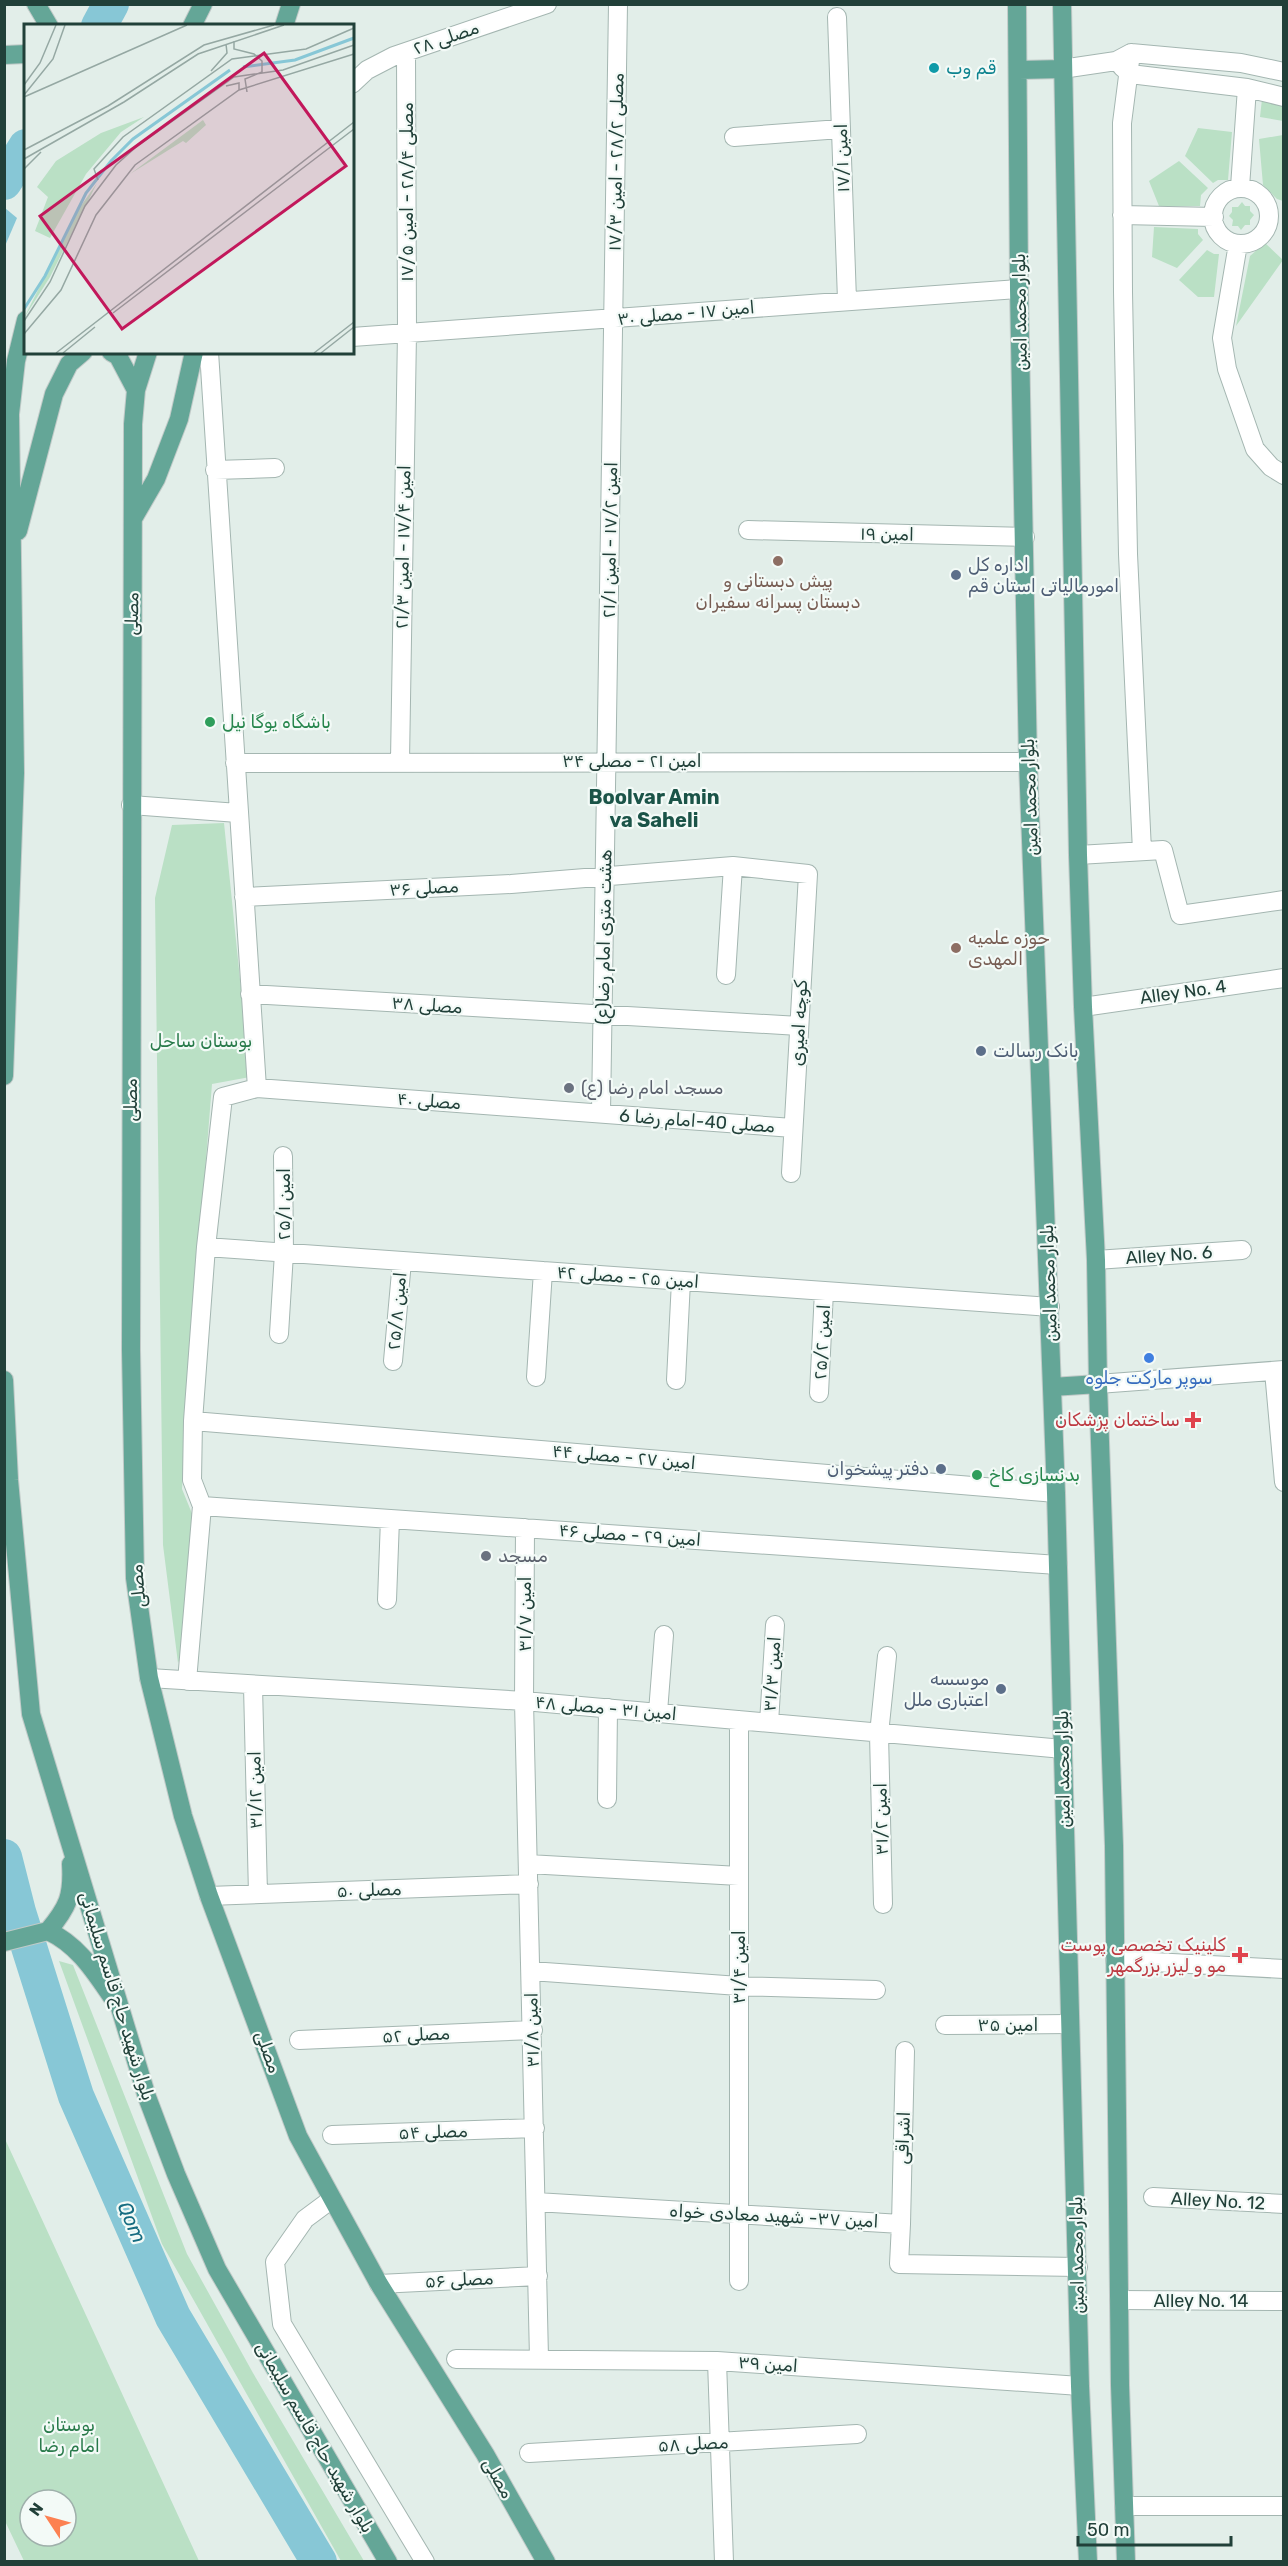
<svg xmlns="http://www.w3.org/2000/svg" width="1288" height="2566" font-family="Rubik,'Noto Naskh Arabic',sans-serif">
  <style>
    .green { fill: #bae0c5; fill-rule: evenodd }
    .water { fill: #87c7d6 }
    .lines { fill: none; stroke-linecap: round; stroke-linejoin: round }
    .river { stroke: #87c7d6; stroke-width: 36 }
    .minor-casing { stroke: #a4b6b1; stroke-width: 20 }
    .major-casing { stroke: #c1cac8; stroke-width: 20 }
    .minor { stroke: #fff; stroke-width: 18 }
    .major { stroke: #64a697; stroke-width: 18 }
    .culture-dot { fill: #0f9aa8; stroke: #f3faf7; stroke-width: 2 }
    .education-dot { fill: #8d6e63; stroke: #f3faf7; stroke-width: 2 }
    .service-dot { fill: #5c6f8a; stroke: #f3faf7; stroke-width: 2 }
    .leisure-dot { fill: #2e9e5b; stroke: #f3faf7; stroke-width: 2 }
    .worship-dot { fill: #6b7280; stroke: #f3faf7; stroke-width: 2 }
    .shop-dot { fill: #3f7fe0; stroke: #f3faf7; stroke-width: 2 }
    .health-dot { fill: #e0444e; stroke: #f3faf7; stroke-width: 2 }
    .labels { text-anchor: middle; stroke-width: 4.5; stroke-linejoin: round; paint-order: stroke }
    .street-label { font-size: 18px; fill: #214039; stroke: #f3faf7 }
    .culture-label { font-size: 18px; fill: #0d838f; stroke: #f3faf7; text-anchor: start }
    .service-label { font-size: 18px; fill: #4e5e75; stroke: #f3faf7; text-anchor: start }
    .education-label { font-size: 18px; fill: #785e54; stroke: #f3faf7 }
    .leisure-label { font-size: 18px; fill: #27864d; stroke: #f3faf7; text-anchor: start }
    .park-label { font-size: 18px; fill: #287a4a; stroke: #f3faf7 }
    .worship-label { font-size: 18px; fill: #5b616d; stroke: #f3faf7; text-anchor: start }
    .shop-label { font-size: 18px; fill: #366cbe; stroke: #f3faf7 }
    .health-label { font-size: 18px; fill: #be3a42; stroke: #f3faf7; text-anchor: end }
    .neighbourhood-label { font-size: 20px; font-weight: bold; fill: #1b5448; stroke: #f3faf7 }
    .water-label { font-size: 20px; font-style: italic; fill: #166c81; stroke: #f3faf7 }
    .inset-river { fill: none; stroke: #87c7d6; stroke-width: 3 }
    .inset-road { fill: none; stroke: #95a8a3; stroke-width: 1.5 }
    .view { fill: #c2185b; fill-opacity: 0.15; stroke: #c2185b; stroke-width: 3 }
    .inset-edge { fill: none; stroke: #214039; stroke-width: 3 }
  </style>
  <rect width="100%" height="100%" fill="#e2eee9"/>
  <!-- green -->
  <path class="green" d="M 1262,99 L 1283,105 L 1283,121 L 1260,117 Z
    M 1198,128 L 1232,132 L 1228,180 L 1218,180 L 1213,183 L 1185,156 Z
    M 1283,135 L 1284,135 L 1283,201 L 1277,199 L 1263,185 L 1259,139 Z
    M 1179,161 L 1208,188 L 1201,195 L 1200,206 L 1159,206 L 1149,181 Z
    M 1242,202 L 1245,206 L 1250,206 L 1250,211 L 1254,215 L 1250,220 L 1250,225 L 1245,225 L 1241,230 L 1238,226 L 1232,226 L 1233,220 L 1229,216 L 1232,212 L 1232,207 L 1238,207 Z
    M 1154,227 L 1198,229 L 1198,234 L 1203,240 L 1177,268 L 1152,257 Z
    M 1265,243 L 1283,260 L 1236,326 L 1250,256 Z
    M 1207,250 L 1214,254 L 1219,254 L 1214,297 L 1198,297 L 1179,280 Z
    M 224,823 L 250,1077 L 212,1084 L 186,1411 L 182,1489 L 193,1516 L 188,1637 L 178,1663 L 163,1545 L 155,898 L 172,825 Z
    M 59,1961 L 73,1965 L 187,2254 L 253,2373 L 364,2561 L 341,2561 L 162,2244 Z
    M 4,2139 L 5,2139 L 199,2561 L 24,2561 L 5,2521 ZM 30,2500 L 66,2500 L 66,2536 L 30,2536 Z"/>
  <!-- water -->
  <path class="water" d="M 5,208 L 17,218 L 5,246 Z"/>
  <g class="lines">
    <!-- river -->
    <path class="river" d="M 99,26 L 111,4
      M 4,182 L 26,147
      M 4,1857 L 18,1912 L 76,2096 L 173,2317 L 319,2562"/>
    <!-- minor casing -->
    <g class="minor-casing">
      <path id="minor" d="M 837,17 L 847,300
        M 1131,53 L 1122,123 L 1123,292 L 1128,554 L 1142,851
        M 1122,67 L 1130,74 L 1247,88 L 1284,97
        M 1062,69 L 1116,61 L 1131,53 L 1241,63 L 1284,72
        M 352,84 L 367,70 L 394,56 L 547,4
        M 734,137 L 840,129
        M 1240,187 L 1247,88
        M1213 216a28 28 0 1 1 56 0a28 28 0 1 1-56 0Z
        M 1122,215 L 1214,217
        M 1238,244 L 1222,338 L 1227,369 L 1255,449 L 1271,467 L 1284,475
        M 352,337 L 1019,289
        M 215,470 L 275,468
        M 748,530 L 1025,537
        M 400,761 L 407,333 L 406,52
        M 235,763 L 1028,762
        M 131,805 L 238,813
        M 1078,855 L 1163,850 L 1180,915 L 1284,900
        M 244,897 L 511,884 L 733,866 L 808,874 L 791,1173
        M 726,975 L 733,866
        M 250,994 L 799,1026
        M 1083,1007 L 1284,978
        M 257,1088 L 793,1128
        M 601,1113 L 618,4
        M 206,1247 L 1050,1307
        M 1096,1260 L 1242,1250
        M 279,1334 L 284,1253 L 283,1156
        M 393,1361 L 402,1261
        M 1274,1371 L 1284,1482
        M 536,1377 L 543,1271
        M 676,1380 L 681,1281
        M 1098,1384 L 1284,1370
        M 819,1393 L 824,1291
        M 193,1421 L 1056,1493
        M 202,1506 L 1058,1565
        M 525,1528 L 524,1701 L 539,2358
        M 387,1600 L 390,1519
        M 149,1678 L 524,1701 L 1063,1749
        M 187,1681 L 202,1506 L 192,1480 L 193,1421 L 206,1247 L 223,1097 L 257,1088 L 209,352
        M 253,1686 L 258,1894
        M 658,1712 L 664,1635
        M 739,1720 L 739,2281
        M 769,1723 L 775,1625
        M 607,1799 L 608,1708
        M 528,1864 L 739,1876
        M 209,1896 L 529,1884
        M 883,1904 L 879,1734 L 887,1656
        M 1115,1960 L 1284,1969
        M 531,1971 L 739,1986 L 876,1990
        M 945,2025 L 1070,2024
        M 299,2040 L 533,2030
        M 332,2135 L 535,2128
        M 1153,2197 L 1284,2204
        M 332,2199 L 305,2219 L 275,2262 L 282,2324 L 425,2562
        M 536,2202 L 901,2224 L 899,2264 L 1078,2267
        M 901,2224 L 905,2051
        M 379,2284 L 538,2276
        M 1119,2300 L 1284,2301
        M 456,2359 L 717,2361 L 1080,2386
        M 717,2361 L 724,2562
        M 529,2453 L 857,2434
        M 1124,2506 L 1284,2506"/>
    </g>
    <!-- major casing -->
    <g class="major-casing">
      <path id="major" d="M 36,4 L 49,26
        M 1017,4 L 1019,289 L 1028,762 L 1056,1493 L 1080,2386 L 1088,2562
        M 1062,4 L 1078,855 L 1083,1007 L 1096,1260 L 1098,1384 L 1114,1846 L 1120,2385 L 1126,2562
        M 192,26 L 203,4
        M 284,26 L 291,4
        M 4,55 L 26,54
        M 1019,70 L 1062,69
        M 111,352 L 118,356 L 136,390
        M 148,352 L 136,390 L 133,424 L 131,1350 L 135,1578 L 149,1678 L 183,1816 L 209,1896 L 298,2136 L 379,2284 L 485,2454 L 546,2562
        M 134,517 L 156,479 L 179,419 L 194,352
        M 18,531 L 54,394 L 69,364 L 83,352
        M 4,1076 L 15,773 L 10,414 L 16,361 L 26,320
        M 4,1380 L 9,1480 L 31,1714 L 147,2097 L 176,2174 L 217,2269 L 388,2562
        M 1052,1387 L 1098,1384
        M 48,1931 C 78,1945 94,1971 112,1997
        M 4,1942 L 48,1931 C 68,1907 73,1896 71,1864"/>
    </g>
    <!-- minor -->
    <use href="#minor" class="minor"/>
    <!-- major -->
    <use href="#major" class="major"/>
  </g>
  <!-- markers -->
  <circle class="culture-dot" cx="934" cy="68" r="6"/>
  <g class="education-dot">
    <circle cx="778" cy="561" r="6"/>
    <circle cx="956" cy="948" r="6"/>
  </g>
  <g class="service-dot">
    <circle cx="956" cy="575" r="6"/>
    <circle cx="981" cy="1051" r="6"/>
    <circle cx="941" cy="1469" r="6"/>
    <circle cx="1001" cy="1689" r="6"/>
  </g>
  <g class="leisure-dot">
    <circle cx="210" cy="722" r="6"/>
    <circle cx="977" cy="1475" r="6"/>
  </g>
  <g class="worship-dot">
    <circle cx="569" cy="1088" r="6"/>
    <circle cx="486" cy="1556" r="6"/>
  </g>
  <circle class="shop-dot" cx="1149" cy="1358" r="6"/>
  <g class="health-dot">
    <path d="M1190 1411h6v6h6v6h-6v6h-6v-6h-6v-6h6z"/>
    <path d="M1237 1946h6v6h6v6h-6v6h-6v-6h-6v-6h6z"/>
  </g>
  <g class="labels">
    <!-- street labels -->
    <g class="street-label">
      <text transform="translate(446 38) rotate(-19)" y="6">مصلی ۲۸</text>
      <text transform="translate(842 158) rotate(-92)" y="6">امین ۱۷/۱</text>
      <text transform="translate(616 162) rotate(-89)" y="6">مصلی ۲۸/۲ - امین ۱۷/۳</text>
      <text transform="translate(407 192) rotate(-90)" y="6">مصلی ۲۸/۴ - امین ۱۷/۵</text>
      <text transform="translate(1020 312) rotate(-91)" y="6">بلوار محمد امین</text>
      <text transform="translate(686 313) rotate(-5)" y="6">امین ۱۷ - مصلی ۳۰</text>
      <text transform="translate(887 534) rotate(1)" y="6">امین ۱۹</text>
      <text transform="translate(610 540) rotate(-89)" y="6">امین ۱۷/۲ - امین ۲۱/۱</text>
      <text transform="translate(403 547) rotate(-89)" y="6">امین ۱۷/۴ - امین ۲۱/۳</text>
      <text transform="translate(132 614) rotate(-89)" y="6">مصلی</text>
      <text x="632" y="767">امین ۲۱ - مصلی ۳۴</text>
      <text transform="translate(1030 797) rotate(-92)" y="6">بلوار محمد امین</text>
      <text transform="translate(424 888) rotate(-3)" y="6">مصلی ۳۶</text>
      <text transform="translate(604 937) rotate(-89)" y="6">هشت متری امام رضا(ع)</text>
      <text transform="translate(1183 992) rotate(-8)" y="6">Alley No. 4</text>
      <text transform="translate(427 1005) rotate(4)" y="6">مصلی ۳۸</text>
      <text transform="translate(799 1023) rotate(-87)" y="6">کوچه امیری</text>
      <text transform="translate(131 1100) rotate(-90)" y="6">مصلی</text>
      <text transform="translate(429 1101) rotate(4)" y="6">مصلی ۴۰</text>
      <text transform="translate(697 1121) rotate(4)" y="6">مصلی 40-امام رضا 6</text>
      <text transform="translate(284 1204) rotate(-90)" y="6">امین ۲۵/۱</text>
      <text transform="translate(1169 1255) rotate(-4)" y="6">Alley No. 6</text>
      <text transform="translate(628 1277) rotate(4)" y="6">امین ۲۵ - مصلی ۴۲</text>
      <text transform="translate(1049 1283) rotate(-92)" y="6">بلوار محمد امین</text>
      <text transform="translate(397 1311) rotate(-85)" y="6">امین ۲۵/۸</text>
      <text transform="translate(822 1342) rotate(-87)" y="6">امین ۲۵/۲</text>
      <text transform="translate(624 1457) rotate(5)" y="6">امین ۲۷ - مصلی ۴۴</text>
      <text transform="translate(630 1535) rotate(4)" y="6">امین ۲۹ - مصلی ۴۶</text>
      <text transform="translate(138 1586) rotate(-95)" y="6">مصلی</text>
      <text transform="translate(525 1614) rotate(-90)" y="6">امین ۳۱/۷</text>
      <text transform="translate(772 1674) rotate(-86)" y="6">امین ۳۱/۳</text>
      <text transform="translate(606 1708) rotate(5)" y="6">امین ۳۱ - مصلی ۴۸</text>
      <text transform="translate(1063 1769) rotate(-91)" y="6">بلوار محمد امین</text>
      <text transform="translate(255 1790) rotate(-91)" y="6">امین ۳۱/۱۲</text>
      <text transform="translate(881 1819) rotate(-91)" y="6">امین ۳۱/۲</text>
      <text transform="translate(369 1890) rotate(-2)" y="6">مصلی ۵۰</text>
      <text transform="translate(739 1967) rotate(-90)" y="6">امین ۳۱/۴</text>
      <text transform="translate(117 1996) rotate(73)" y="6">بلوار شهید حاج قاسم سلیمانی</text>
      <text x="1008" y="2031">امین ۳۵</text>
      <text transform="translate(532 2030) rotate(-91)" y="6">امین ۳۱/۸</text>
      <text transform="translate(416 2035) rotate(-3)" y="6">مصلی ۵۲</text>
      <text transform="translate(268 2052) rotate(70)" y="6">مصلی</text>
      <text transform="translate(433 2132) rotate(-2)" y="6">مصلی ۵۴</text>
      <text transform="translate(903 2138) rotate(-88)" y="6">اشراقی</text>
      <text transform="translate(1218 2201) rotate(3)" y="6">Alley No. 12</text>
      <text transform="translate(774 2216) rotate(3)" y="6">امین ۳۷- شهید معادی خواه</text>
      <text transform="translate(1077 2255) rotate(-91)" y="6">بلوار محمد امین</text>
      <text transform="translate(459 2280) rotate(-3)" y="6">مصلی ۵۶</text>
      <text x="1201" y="2307">Alley No. 14</text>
      <text transform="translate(768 2364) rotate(4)" y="6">امین ۳۹</text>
      <text transform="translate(315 2437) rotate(60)" y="6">بلوار شهید حاج قاسم سلیمانی</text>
      <text transform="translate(693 2444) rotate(-3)" y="6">مصلی ۵۸</text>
      <text transform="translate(498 2478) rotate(60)" y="6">مصلی</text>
    </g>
    <!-- culture labels -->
    <g class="culture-label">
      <text x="946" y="74">قم وب</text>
    </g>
    <!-- service labels -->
    <g class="service-label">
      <text x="968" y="571">اداره کل<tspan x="968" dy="21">امورمالیاتی استان قم</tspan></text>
      <text x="993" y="1057">بانک رسالت</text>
      <text x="929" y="1475" text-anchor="end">دفتر پیشخوان</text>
      <text x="989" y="1685" text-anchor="end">موسسه<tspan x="989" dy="21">اعتباری ملل</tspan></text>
    </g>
    <!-- education labels -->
    <g class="education-label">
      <text x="778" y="587">پیش دبستانی و<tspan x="778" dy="21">دبستان پسرانه سفیران</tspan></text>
      <text x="968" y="944" text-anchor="start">حوزه علمیه<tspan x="968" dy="21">المهدی</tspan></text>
    </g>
    <!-- leisure labels -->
    <g class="leisure-label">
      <text x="222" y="728">باشگاه یوگا نیل</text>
      <text x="989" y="1481">بدنسازی کاخ</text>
    </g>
    <!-- park labels -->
    <g class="park-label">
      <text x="201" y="1047">بوستان ساحل</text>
      <text x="69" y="2431">بوستان<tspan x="69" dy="21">امام رضا</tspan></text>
    </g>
    <!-- worship labels -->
    <g class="worship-label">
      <text x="581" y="1094">مسجد امام رضا (ع)</text>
      <text x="498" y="1562">مسجد</text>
    </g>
    <!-- shop labels -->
    <g class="shop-label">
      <text x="1149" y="1384">سوپر مارکت جلوه</text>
    </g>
    <!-- health labels -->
    <g class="health-label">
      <text x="1180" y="1426">ساختمان پزشکان</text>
      <text x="1226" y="1951">کلینیک تخصصی پوست<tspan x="1226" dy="21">مو و لیزر بزرگمهر</tspan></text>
    </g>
    <!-- neighbourhood labels -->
    <g class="neighbourhood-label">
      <text x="654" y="804">Boolvar Amin<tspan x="654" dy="23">va Saheli</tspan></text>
    </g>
    <!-- water labels -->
    <g class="water-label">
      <text transform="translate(132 2222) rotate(66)" y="7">Qom</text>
    </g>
  </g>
  <!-- overview -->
  <g transform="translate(24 24)">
    <rect width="330" height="330" fill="#e2eee9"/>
    <path d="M 120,93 L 97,108 L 62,150 L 26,214 L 11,207 L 24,173 L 13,163 L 32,137 L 77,109 ZM 179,96 L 182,101 L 162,119 L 159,117 L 106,150 ZM 73,159 L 26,253 L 0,294 L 54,186 Z" fill="#bae0c5"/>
    <path class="inset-river" d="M 219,43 L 271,36 L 330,14M 0,285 L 21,252 L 62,169 L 87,137 L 109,115 L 206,46"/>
    <path class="inset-road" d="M 210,17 L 210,25 L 230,30 L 238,37 L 238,48 L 221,55 L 223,68M 187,47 L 203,29 L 202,20M 0,61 L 16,39 L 32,1M 202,62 L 215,59 L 215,66M 0,71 L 29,35 L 41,1M 0,73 L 163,1M 0,126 L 84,82 L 180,21 L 250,1M 0,135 L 100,78 L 174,30 L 260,1M 0,145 L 17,128M 74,156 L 70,145 L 99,113 L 208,35 L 282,25 L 330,4M 89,289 L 330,105M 0,297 L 26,258 L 61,182 L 92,141 L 111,124 L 210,53 L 259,46 L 330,21M 0,310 L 37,266 L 72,191 L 111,141 L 215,66 L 330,30M 32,329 L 330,98M 39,329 L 71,303M 290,329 L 330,298M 297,329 L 330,303"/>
    <path class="view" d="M 240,29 L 322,142 L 98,305 L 16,192 Z"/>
    <rect width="330" height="330" class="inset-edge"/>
  </g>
  <!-- border -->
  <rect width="1288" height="2566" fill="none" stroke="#214039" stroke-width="12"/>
  <!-- north arrow -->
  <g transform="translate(48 2518) rotate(306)"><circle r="28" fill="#f3faf7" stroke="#9fb0ab" stroke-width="1.5"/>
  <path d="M0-4.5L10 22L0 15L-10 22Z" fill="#fc8152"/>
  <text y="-9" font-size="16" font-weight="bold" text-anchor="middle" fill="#214039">N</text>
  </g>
  <!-- scale -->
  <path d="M1078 2536v9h153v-9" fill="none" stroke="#214039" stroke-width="3"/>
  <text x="1087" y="2536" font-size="18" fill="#214039" stroke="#f3faf7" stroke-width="4.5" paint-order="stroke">50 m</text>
</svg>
